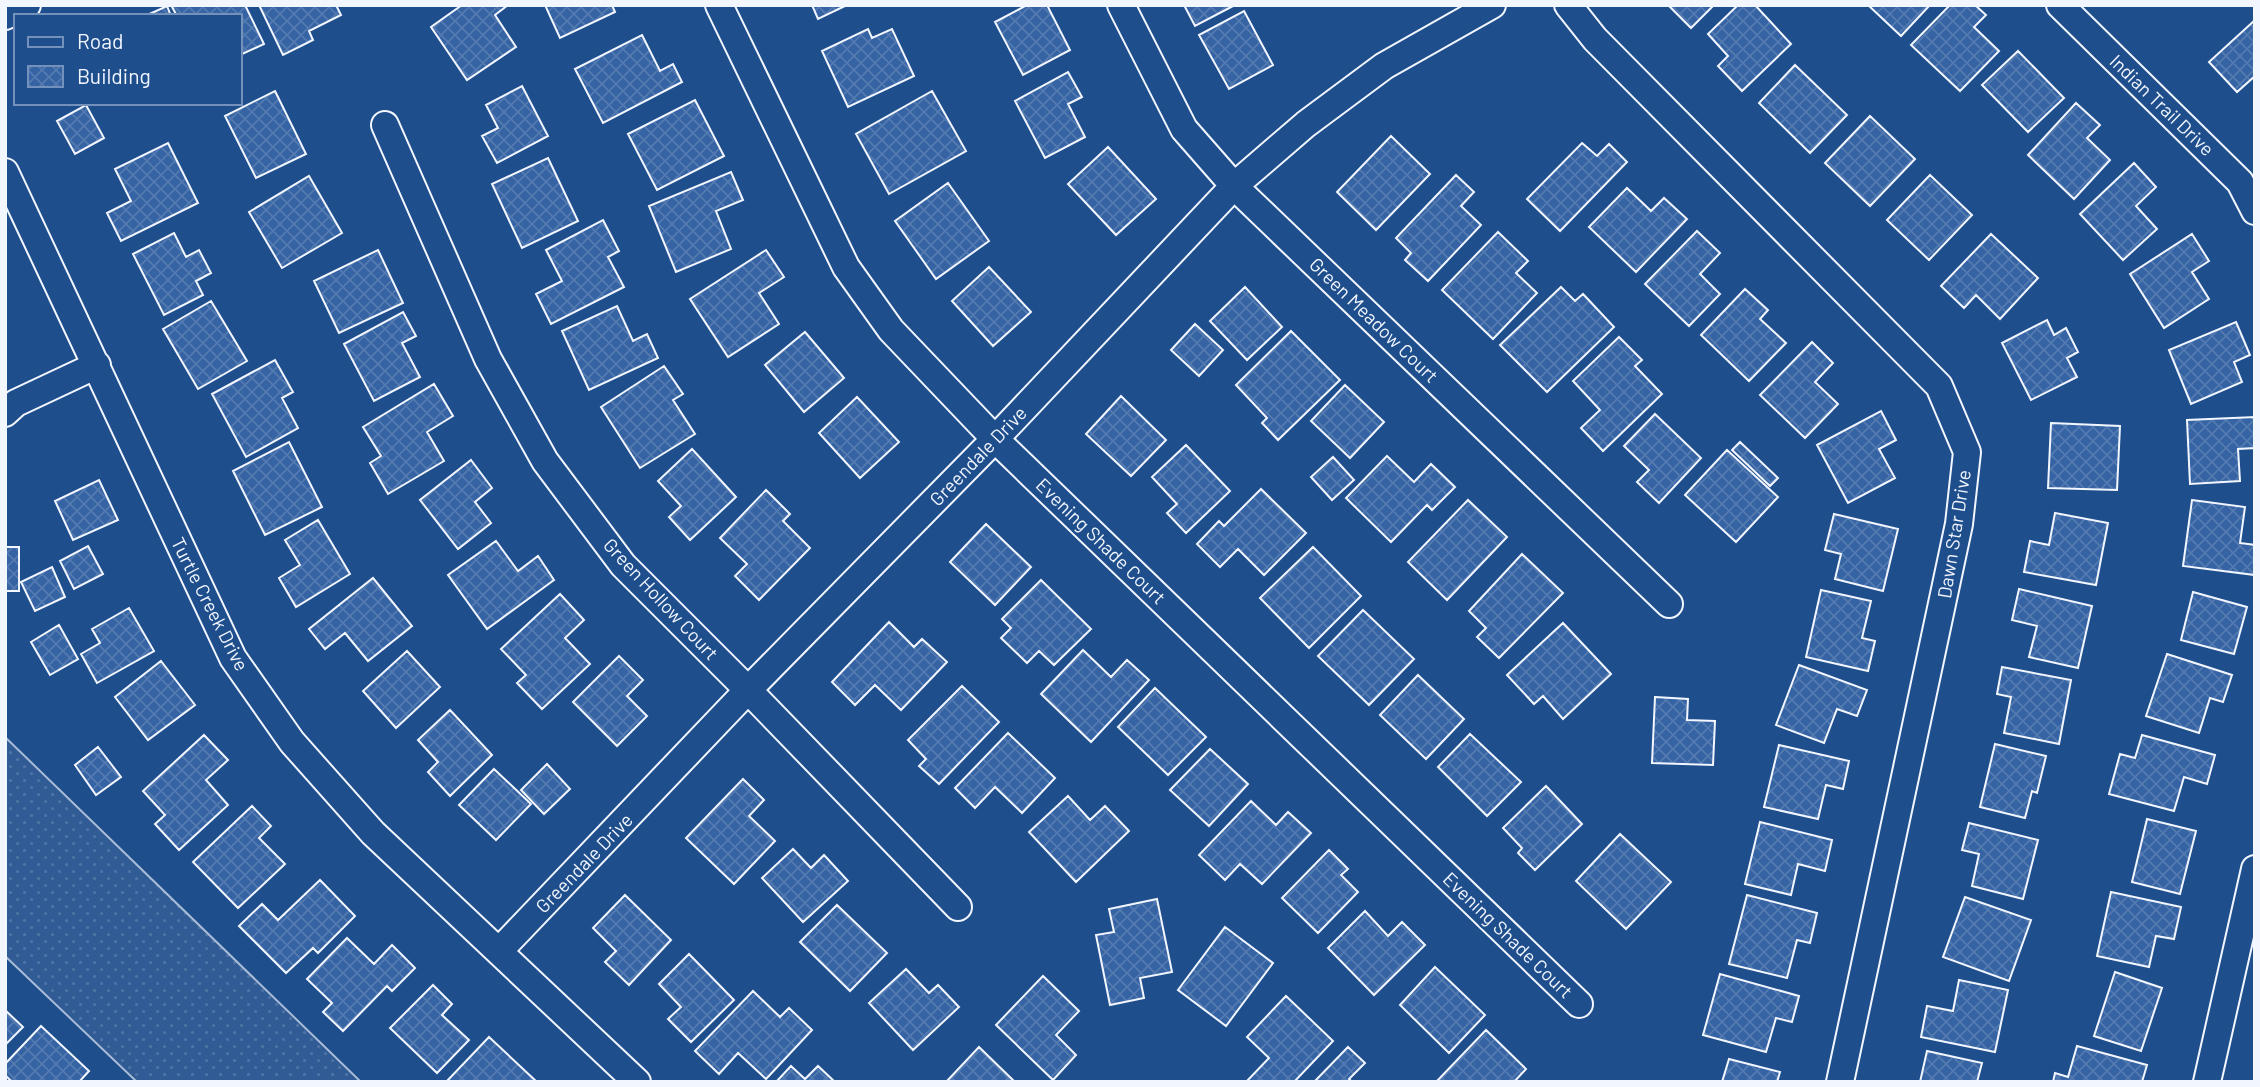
<svg xmlns="http://www.w3.org/2000/svg" width="2260" height="1087" font-family="Barlow,sans-serif">
  <style>
    .grass { fill: url(#grass-dots); stroke: #a8bbd7; stroke-width: 2 }
    .building { fill: url(#building-cross-hatch); stroke: #f2f6ff; stroke-width: 2 }
    .lines { fill: none; stroke-linecap: round; stroke-linejoin: round }
    .street-casing { stroke: #f2f6ff; stroke-width: 30 }
    .street { stroke: #1f4e8c; stroke-width: 26 }
    .labels { text-anchor: middle; stroke-width: 5; stroke-linejoin: round; paint-order: stroke }
    .street-label { font-size: 19px; fill: #f2f6ff; stroke: #1f4e8c }
  </style>
  <defs>
    <pattern id="grass-dots" width="8" height="8" patternUnits="userSpaceOnUse" patternTransform="scale(1.75)"><rect width="8" height="8" fill="#305b95"/><path d="M2 2h.1M6 6h.1" fill="none" stroke="#4e73a5" stroke-width="1.8" stroke-linecap="round"/></pattern>
    <pattern id="building-cross-hatch" width="8" height="8" patternUnits="userSpaceOnUse" patternTransform="scale(1.75)"><rect width="8" height="8" fill="#3563a3"/><path d="M0 0l8 8M0 8l8-8" fill="none" stroke="#537ab1"/></pattern>
  </defs>
  <rect width="100%" height="100%" fill="#1f4e8c"/>
  <!-- grass -->
  <path class="grass" d="M 5,737 L 361,1082 L 137,1082 L 5,956 Z"/>
  <!-- building -->
  <path class="building" d="M 171,5 L 245,5 L 264,44 L 240,55 L 240,16 L 177,16 Z
    M 259,5 L 336,5 L 341,15 L 309,31 L 313,40 L 283,55 Z
    M 462,5 L 508,5 L 495,15 L 516,47 L 467,80 L 431,27 Z
    M 545,5 L 612,5 L 615,12 L 560,38 Z
    M 812,5 L 847,5 L 818,19 Z
    M 1027,5 L 1047,5 L 1070,50 L 1023,75 L 995,22 Z
    M 1184,5 L 1235,5 L 1195,26 Z
    M 1668,5 L 1714,5 L 1691,28 Z
    M 1738,5 L 1755,5 L 1791,44 L 1742,91 L 1718,66 L 1728,56 L 1708,34 Z
    M 1868,5 L 1930,5 L 1901,36 Z
    M 1950,5 L 1975,5 L 1986,15 L 1974,27 L 1999,51 L 1960,91 L 1911,45 Z
    M 167,6 L 171,16 L 145,16 Z
    M 1244,11 L 1273,65 L 1229,89 L 1199,35 Z
    M 2255,20 L 2255,76 L 2237,92 L 2209,62 Z
    M 868,29 L 872,38 L 892,29 L 914,76 L 848,107 L 822,51 Z
    M 642,35 L 660,71 L 673,64 L 682,82 L 603,123 L 575,69 Z
    M 2018,51 L 2064,98 L 2028,132 L 1982,85 Z
    M 1795,65 L 1847,115 L 1810,153 L 1759,103 Z
    M 1068,72 L 1082,97 L 1068,104 L 1085,137 L 1045,158 L 1015,101 Z
    M 522,86 L 548,136 L 497,163 L 482,136 L 498,128 L 486,105 Z
    M 275,91 L 306,154 L 256,178 L 225,116 Z
    M 932,91 L 966,151 L 889,194 L 856,134 Z
    M 695,100 L 724,156 L 657,190 L 628,134 Z
    M 2076,103 L 2100,125 L 2087,138 L 2110,160 L 2074,199 L 2028,155 Z
    M 86,105 L 104,138 L 75,154 L 57,121 Z
    M 1870,116 L 1915,159 L 1870,206 L 1825,163 Z
    M 1391,136 L 1430,174 L 1376,230 L 1337,192 Z
    M 168,143 L 198,203 L 121,241 L 107,213 L 131,201 L 115,169 Z
    M 1582,143 L 1597,156 L 1609,144 L 1627,162 L 1560,231 L 1527,199 Z
    M 1108,147 L 1156,199 L 1116,235 L 1068,184 Z
    M 548,158 L 578,221 L 522,248 L 492,184 Z
    M 2134,163 L 2156,187 L 2136,206 L 2157,229 L 2123,260 L 2080,214 Z
    M 731,172 L 743,200 L 716,211 L 731,249 L 676,272 L 649,206 Z
    M 1456,175 L 1474,192 L 1461,206 L 1481,225 L 1428,281 L 1405,260 L 1411,253 L 1396,238 Z
    M 1930,175 L 1972,215 L 1929,260 L 1887,220 Z
    M 309,176 L 342,233 L 282,268 L 249,212 Z
    M 948,183 L 989,241 L 936,279 L 895,221 Z
    M 1627,188 L 1651,211 L 1664,198 L 1687,219 L 1636,272 L 1589,227 Z
    M 603,220 L 619,251 L 608,257 L 624,287 L 551,324 L 536,294 L 562,281 L 546,250 Z
    M 1697,231 L 1720,253 L 1700,274 L 1720,294 L 1689,326 L 1645,284 Z
    M 1498,232 L 1528,261 L 1516,273 L 1537,293 L 1493,339 L 1442,290 Z
    M 174,233 L 186,257 L 199,250 L 211,273 L 196,281 L 203,295 L 164,315 L 133,254 Z
    M 1991,234 L 2038,278 L 2000,319 L 1976,295 L 1964,308 L 1941,286 Z
    M 2192,234 L 2209,261 L 2192,272 L 2209,299 L 2164,328 L 2130,274 Z
    M 378,250 L 403,303 L 339,333 L 314,281 Z
    M 766,250 L 784,277 L 759,293 L 779,324 L 728,357 L 690,299 Z
    M 989,267 L 1031,312 L 993,346 L 952,301 Z
    M 1245,287 L 1282,327 L 1247,360 L 1210,321 Z
    M 1561,287 L 1575,301 L 1583,294 L 1614,327 L 1547,392 L 1500,345 Z
    M 1745,289 L 1768,310 L 1760,319 L 1786,343 L 1749,381 L 1701,335 Z
    M 211,301 L 247,361 L 198,389 L 163,329 Z
    M 617,306 L 633,341 L 647,334 L 658,358 L 589,390 L 562,331 Z
    M 403,312 L 416,336 L 402,343 L 420,377 L 374,401 L 344,344 Z
    M 2047,320 L 2054,335 L 2066,328 L 2078,352 L 2067,358 L 2077,377 L 2031,400 L 2002,343 Z
    M 2236,322 L 2250,355 L 2234,362 L 2242,382 L 2191,404 L 2169,350 Z
    M 1195,324 L 1223,350 L 1199,376 L 1171,350 Z
    M 1291,331 L 1340,380 L 1278,440 L 1262,423 L 1267,418 L 1236,385 Z
    M 805,332 L 844,378 L 804,412 L 765,365 Z
    M 1619,337 L 1642,360 L 1635,366 L 1662,394 L 1603,451 L 1581,428 L 1600,410 L 1573,381 Z
    M 1812,342 L 1833,363 L 1815,382 L 1838,404 L 1805,438 L 1760,395 Z
    M 275,360 L 293,392 L 282,398 L 298,428 L 246,457 L 212,394 Z
    M 664,366 L 683,394 L 673,400 L 695,434 L 640,468 L 601,407 Z
    M 434,384 L 453,416 L 427,432 L 444,461 L 388,494 L 370,463 L 381,456 L 363,427 Z
    M 1345,385 L 1384,422 L 1350,458 L 1311,421 Z
    M 1121,396 L 1166,440 L 1131,476 L 1086,434 Z
    M 857,397 L 899,442 L 860,478 L 819,433 Z
    M 1881,411 L 1896,440 L 1879,449 L 1895,478 L 1848,503 L 1817,445 Z
    M 1655,414 L 1701,458 L 1659,503 L 1637,482 L 1649,470 L 1624,446 Z
    M 2255,417 L 2255,448 L 2238,449 L 2240,481 L 2190,484 L 2187,420 Z
    M 2051,423 L 2120,426 L 2117,490 L 2048,488 Z
    M 289,442 L 322,507 L 265,535 L 233,471 Z
    M 1740,442 L 1778,478 L 1770,486 L 1732,450 Z
    M 1186,445 L 1230,491 L 1186,533 L 1167,513 L 1177,504 L 1152,477 Z
    M 692,449 L 736,497 L 690,540 L 669,517 L 681,506 L 658,481 Z
    M 1727,450 L 1778,497 L 1736,542 L 1685,495 Z
    M 1387,456 L 1414,482 L 1431,464 L 1455,487 L 1432,510 L 1427,505 L 1391,542 L 1346,498 Z
    M 1333,457 L 1354,480 L 1332,500 L 1311,477 Z
    M 471,460 L 492,488 L 475,502 L 491,523 L 458,549 L 420,500 Z
    M 99,480 L 118,520 L 73,540 L 55,501 Z
    M 1261,489 L 1306,533 L 1264,575 L 1238,549 L 1220,567 L 1197,544 L 1219,521 L 1224,526 Z
    M 766,490 L 790,514 L 783,521 L 810,548 L 759,600 L 735,576 L 747,564 L 720,538 Z
    M 1468,500 L 1507,537 L 1447,600 L 1408,562 Z
    M 2192,500 L 2245,507 L 2240,543 L 2255,545 L 2255,575 L 2183,566 Z
    M 2055,513 L 2108,523 L 2096,585 L 2024,572 L 2030,541 L 2049,545 Z
    M 1834,514 L 1898,529 L 1883,591 L 1835,579 L 1841,554 L 1825,550 Z
    M 318,520 L 350,574 L 296,607 L 279,578 L 300,565 L 285,540 Z
    M 986,524 L 1031,567 L 995,605 L 950,562 Z
    M 496,541 L 518,571 L 538,556 L 554,580 L 487,629 L 448,575 Z
    M 88,546 L 103,574 L 74,589 L 60,561 Z
    M 5,547 L 19,547 L 19,591 L 5,591 Z
    M 1313,547 L 1361,596 L 1309,648 L 1260,598 Z
    M 1522,554 L 1563,593 L 1499,658 L 1477,637 L 1486,628 L 1469,611 Z
    M 52,567 L 65,597 L 35,611 L 21,582 Z
    M 373,578 L 412,626 L 368,661 L 345,633 L 325,649 L 309,629 Z
    M 1041,580 L 1091,629 L 1054,665 L 1039,651 L 1027,663 L 1001,638 L 1011,628 L 1002,619 Z
    M 2019,589 L 2092,606 L 2078,668 L 2029,657 L 2037,626 L 2012,620 Z
    M 1821,590 L 1871,601 L 1862,638 L 1875,641 L 1868,671 L 1806,657 Z
    M 2193,592 L 2247,607 L 2234,654 L 2181,640 Z
    M 560,594 L 584,620 L 565,638 L 590,664 L 542,709 L 517,683 L 526,675 L 501,649 Z
    M 129,608 L 154,651 L 97,683 L 81,654 L 100,643 L 92,629 Z
    M 1363,610 L 1414,659 L 1369,705 L 1318,656 Z
    M 889,622 L 914,647 L 922,639 L 947,662 L 901,710 L 875,685 L 855,705 L 832,682 Z
    M 1563,623 L 1611,674 L 1563,719 L 1543,696 L 1534,704 L 1507,675 Z
    M 59,625 L 78,659 L 50,675 L 31,642 Z
    M 1083,650 L 1111,677 L 1127,660 L 1149,680 L 1091,742 L 1041,694 Z
    M 407,651 L 440,687 L 396,728 L 363,691 Z
    M 2167,654 L 2232,675 L 2223,702 L 2210,698 L 2199,733 L 2146,716 Z
    M 619,656 L 643,680 L 627,696 L 647,716 L 617,746 L 573,702 Z
    M 161,661 L 195,705 L 148,740 L 115,697 Z
    M 1799,665 L 1867,690 L 1857,716 L 1837,709 L 1824,743 L 1776,725 Z
    M 2002,667 L 2071,680 L 2059,744 L 2004,733 L 2011,697 L 1997,694 Z
    M 1418,675 L 1464,719 L 1426,759 L 1380,715 Z
    M 962,686 L 999,722 L 939,784 L 919,766 L 926,759 L 908,740 Z
    M 1155,688 L 1206,737 L 1168,775 L 1118,727 Z
    M 1655,697 L 1688,699 L 1687,720 L 1715,721 L 1713,765 L 1652,763 Z
    M 450,710 L 492,755 L 450,796 L 428,772 L 438,762 L 418,740 Z
    M 1008,733 L 1055,778 L 1022,813 L 995,787 L 975,808 L 955,788 Z
    M 1470,734 L 1521,782 L 1487,816 L 1438,767 Z
    M 204,735 L 228,760 L 206,780 L 228,805 L 179,850 L 155,824 L 165,815 L 143,791 Z
    M 2142,735 L 2215,755 L 2207,784 L 2184,777 L 2174,811 L 2109,794 L 2120,754 L 2135,758 Z
    M 1995,744 L 2046,756 L 2037,793 L 2032,791 L 2025,818 L 1980,807 Z
    M 1779,745 L 1849,761 L 1843,789 L 1826,785 L 1818,819 L 1764,807 Z
    M 98,747 L 121,777 L 96,795 L 75,765 Z
    M 1210,749 L 1248,784 L 1209,826 L 1170,790 Z
    M 547,764 L 570,789 L 544,814 L 521,790 Z
    M 494,769 L 531,804 L 496,840 L 459,805 Z
    M 743,779 L 764,800 L 749,816 L 775,841 L 734,884 L 686,838 Z
    M 1546,786 L 1582,824 L 1535,870 L 1518,853 L 1522,848 L 1503,828 Z
    M 1068,796 L 1090,820 L 1105,806 L 1129,831 L 1076,882 L 1029,832 Z
    M 1251,801 L 1276,825 L 1288,812 L 1311,833 L 1262,884 L 1240,864 L 1225,880 L 1199,855 Z
    M 252,806 L 271,826 L 259,838 L 285,864 L 238,908 L 193,862 Z
    M 2147,819 L 2196,831 L 2180,894 L 2132,882 Z
    M 1760,822 L 1832,840 L 1825,871 L 1798,864 L 1791,895 L 1745,884 Z
    M 1969,823 L 2038,840 L 2023,899 L 1972,886 L 1979,854 L 1962,850 Z
    M 1620,834 L 1671,882 L 1626,929 L 1576,881 Z
    M 793,849 L 811,868 L 824,855 L 848,881 L 803,922 L 762,878 Z
    M 1329,850 L 1348,869 L 1341,875 L 1358,892 L 1318,933 L 1282,898 Z
    M 320,880 L 355,916 L 318,953 L 313,948 L 286,973 L 239,926 L 262,904 L 278,920 Z
    M 2111,892 L 2181,907 L 2174,939 L 2156,936 L 2149,967 L 2097,956 Z
    M 625,895 L 671,940 L 629,985 L 605,962 L 616,951 L 593,928 Z
    M 1747,895 L 1817,913 L 1810,943 L 1797,940 L 1787,978 L 1729,964 Z
    M 1965,897 L 2031,920 L 2009,981 L 1943,957 Z
    M 1157,899 L 1172,972 L 1140,978 L 1144,998 L 1110,1005 L 1096,935 L 1114,932 L 1109,909 Z
    M 837,905 L 887,953 L 850,991 L 800,942 Z
    M 1365,911 L 1388,936 L 1402,922 L 1425,945 L 1374,995 L 1328,948 Z
    M 1225,927 L 1273,963 L 1226,1026 L 1178,990 Z
    M 347,938 L 374,964 L 392,945 L 415,968 L 392,991 L 387,986 L 343,1031 L 323,1012 L 332,1003 L 307,979 Z
    M 689,954 L 734,1000 L 691,1042 L 668,1019 L 681,1007 L 659,984 Z
    M 1435,967 L 1485,1015 L 1449,1053 L 1400,1005 Z
    M 906,969 L 929,993 L 938,985 L 959,1007 L 913,1050 L 869,1003 Z
    M 2115,972 L 2162,988 L 2141,1051 L 2094,1036 Z
    M 1720,974 L 1799,996 L 1792,1022 L 1776,1018 L 1766,1052 L 1703,1035 Z
    M 1043,976 L 1079,1011 L 1056,1035 L 1076,1055 L 1053,1080 L 996,1025 Z
    M 1959,980 L 2008,990 L 1995,1052 L 1921,1037 L 1927,1006 L 1953,1011 Z
    M 433,985 L 452,1004 L 442,1015 L 469,1040 L 437,1073 L 390,1028 Z
    M 753,991 L 780,1017 L 789,1008 L 812,1030 L 766,1079 L 738,1053 L 719,1074 L 695,1051 Z
    M 1286,996 L 1333,1041 L 1294,1082 L 1246,1082 L 1269,1058 L 1247,1037 Z
    M 5,1010 L 23,1027 L 5,1045 Z
    M 41,1026 L 89,1071 L 79,1082 L 12,1082 L 5,1075 L 5,1064 Z
    M 1486,1030 L 1526,1069 L 1514,1082 L 1436,1082 Z
    M 489,1037 L 537,1082 L 446,1082 Z
    M 2077,1046 L 2147,1065 L 2142,1082 L 2053,1082 L 2055,1073 L 2068,1077 Z
    M 979,1047 L 1015,1082 L 946,1082 Z
    M 1348,1047 L 1365,1063 L 1349,1079 L 1352,1082 L 1314,1082 Z
    M 1927,1051 L 1982,1063 L 1977,1082 L 1920,1082 Z
    M 1729,1059 L 1780,1072 L 1777,1082 L 1722,1082 Z
    M 791,1066 L 805,1079 L 818,1066 L 835,1082 L 776,1082 Z"/>
  <g class="lines">
    <!-- street casing -->
    <g class="street-casing">
      <path id="street" d="M 719,5 L 846,267 L 891,330 L 995,439 L 1579,1004
        M 1121,5 L 1184,129 L 1234,186 L 1669,604
        M 1568,5 L 1595,39 L 1939,386 L 1967,452 L 1959,524 L 1840,1082
        M 2060,5 L 2240,182 L 2255,211
        M 5,16 L 27,5
        M 385,125 L 488,359 L 545,461 L 623,565 L 748,690 L 958,907
        M 5,172 L 233,658 L 292,742 L 373,833 L 637,1082
        M 5,413 L 16,403 L 97,365
        M 500,950 L 748,690 L 995,439 L 1234,186 L 1306,124 L 1384,66 L 1492,5
        M 2207,1082 L 2255,869"/>
    </g>
    <!-- street -->
    <use href="#street" class="street"/>
  </g>
  <g class="labels">
    <!-- street labels -->
    <g class="street-label">
      <text transform="translate(2162 105) rotate(44)" y="7">Indian Trail Drive</text>
      <text transform="translate(1374 320) rotate(44)" y="7">Green Meadow Court</text>
      <text transform="translate(978 456) rotate(-46)" y="7">Greendale Drive</text>
      <text transform="translate(1954 534) rotate(-81)" y="7">Dawn Star Drive</text>
      <text transform="translate(1101 541) rotate(44)" y="7">Evening Shade Court</text>
      <text transform="translate(661 599) rotate(47)" y="7">Green Hollow Court</text>
      <text transform="translate(210 604) rotate(63)" y="7">Turtle Creek Drive</text>
      <text transform="translate(584 863) rotate(-46)" y="7">Greendale Drive</text>
      <text transform="translate(1508 935) rotate(44)" y="7">Evening Shade Court</text>
    </g>
  </g>
  <!-- border -->
  <rect width="2260" height="1087" fill="none" stroke="#f2f6ff" stroke-width="14"/>
  <!-- legend -->
  <rect x="14" y="14" width="228" height="91" fill="#1f4e8c" stroke="#7391ba" stroke-width="2"/>
  <rect x="28" y="37" width="35" height="10" fill="#1f4e8c" stroke="#7391ba" stroke-width="2"/>
  <text x="77" y="49" font-size="21" fill="#f2f6ff">Road</text>
  <rect x="28" y="66" width="35" height="21" fill="url(#building-cross-hatch)" stroke="#7391ba" stroke-width="2"/>
  <text x="77" y="84" font-size="21" fill="#f2f6ff">Building</text>
</svg>
